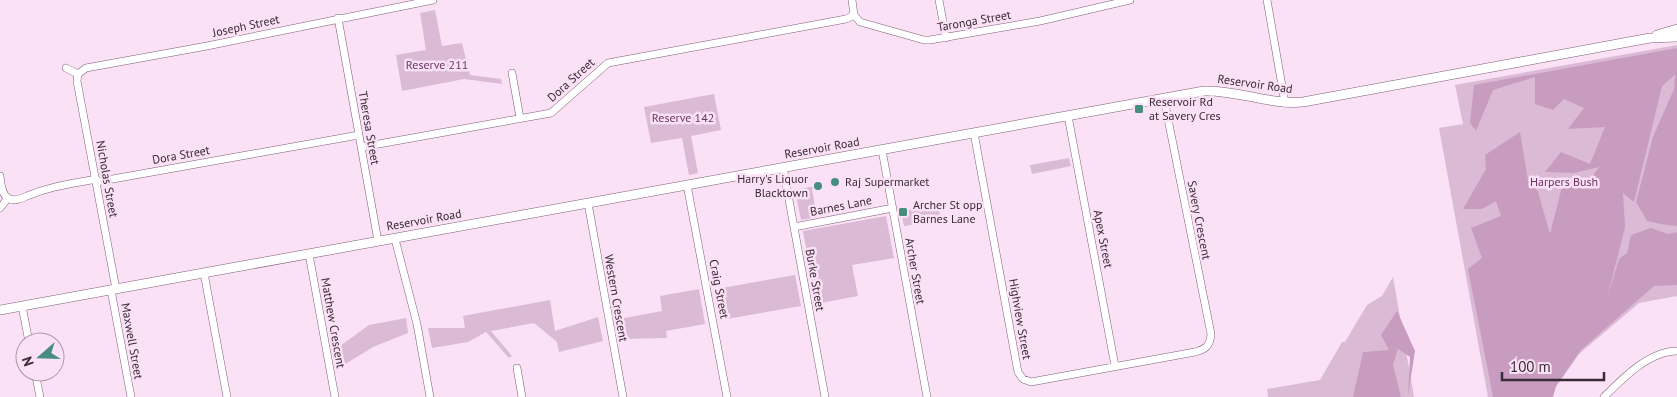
<svg xmlns="http://www.w3.org/2000/svg" width="1677" height="397" font-family="'PT Sans',sans-serif">
  <style>
    .green { fill: #dbbad5 }
    .forest { fill: #c79cbf }
    .lines { fill: none; stroke-linecap: round; stroke-linejoin: round }
    .minor-casing { stroke: #7a5e75; stroke-width: 8 }
    .major-casing { stroke: #7a5e75; stroke-width: 10 }
    .minor { stroke: #fff; stroke-width: 7 }
    .major { stroke: #fff; stroke-width: 9 }
    .poi-dot { fill: #478c81; stroke: #fbe1f6; stroke-width: 2 }
    .labels { text-anchor: middle; stroke-width: 5; stroke-linejoin: round; paint-order: stroke }
    .street-label { font-size: 12px; fill: #392c36; stroke: #fbe1f6 }
    .park-label { font-size: 12px; fill: #6a3463; stroke: #fbe1f6 }
    .poi-label { font-size: 12px; fill: #392c36; stroke: #fbe1f6; text-anchor: start }
  </style>
  <rect width="100%" height="100%" fill="#fbe1f6"/>
  <!-- green -->
  <path class="green" d="M 435,10 L 442,46 L 462,43 L 470,75 L 501,79 L 502,84 L 464,79 L 402,91 L 396,55 L 426,50 L 420,13 Z
    M 1677,45 L 1677,296 L 1639,303 L 1579,354 L 1549,397 L 1488,397 L 1439,128 L 1463,124 L 1455,85 Z
    M 714,94 L 721,130 L 691,136 L 698,173 L 689,175 L 682,138 L 651,143 L 644,107 Z
    M 1069,158 L 1071,166 L 1032,174 L 1030,165 Z
    M 815,186 L 812,190 L 817,217 L 801,220 L 795,190 Z
    M 938,204 L 941,220 L 904,226 L 901,211 Z
    M 886,216 L 894,258 L 852,265 L 858,296 L 816,304 L 803,231 Z
    M 795,275 L 801,306 L 721,320 L 716,289 Z
    M 1393,277 L 1414,397 L 1268,397 L 1267,389 L 1320,380 L 1342,342 L 1345,342 L 1367,305 L 1382,296 Z
    M 699,289 L 705,324 L 666,331 L 667,338 L 623,339 L 619,319 L 662,311 L 660,296 Z
    M 550,300 L 555,331 L 598,317 L 603,341 L 559,352 L 557,342 L 534,323 L 491,331 L 512,356 L 509,358 L 486,332 L 468,342 L 432,348 L 428,328 L 465,328 L 463,316 Z
    M 406,318 L 408,333 L 373,347 L 339,368 L 336,349 L 369,325 Z"/>
  <!-- forest -->
  <path class="forest" d="M 1677,48 L 1677,226 L 1661,224 L 1647,221 L 1636,202 L 1653,137 L 1674,89 L 1675,75 L 1662,86 L 1634,202 L 1623,193 L 1625,227 L 1607,299 L 1619,259 L 1627,253 L 1631,235 L 1651,228 L 1668,234 L 1677,232 L 1677,285 L 1654,286 L 1581,350 L 1556,386 L 1553,397 L 1493,397 L 1468,269 L 1482,258 L 1471,228 L 1501,216 L 1496,201 L 1482,209 L 1463,209 L 1486,169 L 1485,155 L 1520,132 L 1528,180 L 1538,192 L 1550,234 L 1563,183 L 1592,177 L 1599,167 L 1574,173 L 1545,172 L 1561,152 L 1590,164 L 1605,127 L 1568,129 L 1584,108 L 1564,99 L 1553,110 L 1535,104 L 1535,77 L 1493,90 L 1476,131 L 1470,123 L 1474,85 Z
    M 1397,311 L 1415,351 L 1408,396 L 1410,357 L 1398,349 L 1393,365 L 1401,397 L 1353,397 L 1363,352 L 1389,350 L 1381,335 Z"/>
  <g class="lines">
    <!-- minor casing -->
    <g class="minor-casing">
      <path id="minor" d="M 852,0 L 854,15 L 860,22 L 924,40 L 930,40 L 1040,21 L 1130,0
        M 939,0 L 946,38
        M 1267,0 L 1285,103
        M 338,18 L 378,241
        M 66,68 L 78,74
        M 512,73 L 520,118
        M 78,74 L 86,68 L 207,46 L 433,0
        M 78,74 L 77,81 L 116,289
        M 1068,116 L 1115,366
        M 974,133 L 1018,372 L 1023,379 L 1031,382 L 1195,352 C 1206,349 1210,346 1211,334 L 1164,99
        M 362,147 L 551,113 L 608,63 L 846,19 L 854,15
        M 882,150 L 927,397
        M 783,167 L 825,397
        M 0,176 C 1,183 1,194 8,198 C 14,202 21,199 27,196 C 51,186 70,184 96,179
        M 96,182 L 359,135
        M 687,185 L 727,397
        M 588,203 L 623,397
        M 0,208 L 8,198
        M 794,227 L 893,208
        M 395,239 L 417,324 L 430,397
        M 309,254 L 335,397
        M 204,273 L 227,397
        M 111,290 L 131,397
        M 22,306 L 29,342
        M 517,368 L 522,397
        M 35,372 L 40,397
        M 1604,397 C 1622,379 1649,351 1677,351"/>
    </g>
    <!-- major casing -->
    <g class="major-casing">
      <path id="major" d="M 1657,35 L 1677,29
        M 0,310 L 1204,91 C 1239,90 1268,105 1303,102 L 1650,38 L 1677,37"/>
    </g>
    <!-- minor -->
    <use href="#minor" class="minor"/>
    <!-- major -->
    <use href="#major" class="major"/>
  </g>
  <!-- markers -->
  <g class="poi-dot">
    <rect x="1134" y="104" width="10" height="10" rx="2.5"/>
    <circle cx="835" cy="182" r="5"/>
    <circle cx="818" cy="186" r="5"/>
    <rect x="898" y="207" width="10" height="10" rx="2.5"/>
  </g>
  <g class="labels">
    <!-- street labels -->
    <g class="street-label">
      <text transform="translate(974 21) rotate(-10)" y="4">Taronga Street</text>
      <text transform="translate(246 26) rotate(-12)" y="4">Joseph Street</text>
      <text transform="translate(571 80) rotate(-42)" y="4">Dora Street</text>
      <text transform="translate(1255 84) rotate(8)" y="4">Reservoir Road</text>
      <text transform="translate(369 128) rotate(80)" y="4">Theresa Street</text>
      <text transform="translate(822 148) rotate(-10)" y="4">Reservoir Road</text>
      <text transform="translate(181 155) rotate(-10)" y="4">Dora Street</text>
      <text transform="translate(107 179) rotate(80)" y="4">Nicholas Street</text>
      <text transform="translate(841 206) rotate(-11)" y="4">Barnes Lane</text>
      <text transform="translate(424 220) rotate(-10)" y="4">Reservoir Road</text>
      <text transform="translate(1199 220) rotate(79)" y="4">Savery Crescent</text>
      <text transform="translate(1103 239) rotate(79)" y="4">Apex Street</text>
      <text transform="translate(915 271) rotate(80)" y="4">Archer Street</text>
      <text transform="translate(815 280) rotate(80)" y="4">Burke Street</text>
      <text transform="translate(719 289) rotate(79)" y="4">Craig Street</text>
      <text transform="translate(616 298) rotate(80)" y="4">Western Crescent</text>
      <text transform="translate(1020 319) rotate(80)" y="4">Highview Street</text>
      <text transform="translate(333 323) rotate(80)" y="4">Matthew Crescent</text>
      <text transform="translate(132 341) rotate(80)" y="4">Maxwell Street</text>
    </g>
    <!-- park labels -->
    <g class="park-label">
      <text x="437" y="69">Reserve 211</text>
      <text x="683" y="122">Reserve 142</text>
      <text x="1564" y="186">Harpers Bush</text>
    </g>
    <!-- poi labels -->
    <g class="poi-label">
      <text x="1149" y="106">Reservoir Rd<tspan x="1149" dy="14">at Savery Cres</tspan></text>
      <text x="808" y="183" text-anchor="end">Harry's Liquor<tspan x="808" dy="14">Blacktown</tspan></text>
      <text x="845" y="186">Raj Supermarket</text>
      <text x="913" y="209">Archer St opp<tspan x="913" dy="14">Barnes Lane</tspan></text>
    </g>
  </g>
  <!-- north arrow -->
  <g transform="translate(40 357) rotate(250)"><circle r="24" fill="#fbe1f6" stroke="#ad99a9"/>
  <path d="M0-4L9 19L0 12L-9 19Z" fill="#478c81"/>
  <text y="-8" font-size="14" font-weight="bold" text-anchor="middle" fill="#392c36">N</text>
  </g>
  <!-- scale -->
  <path d="M1502 372v8h102v-8" fill="none" stroke="#392c36" stroke-width="2.5"/>
  <text x="1510" y="372" font-size="15" fill="#392c36" stroke="#fbe1f6" stroke-width="4" paint-order="stroke">100 m</text>
</svg>
